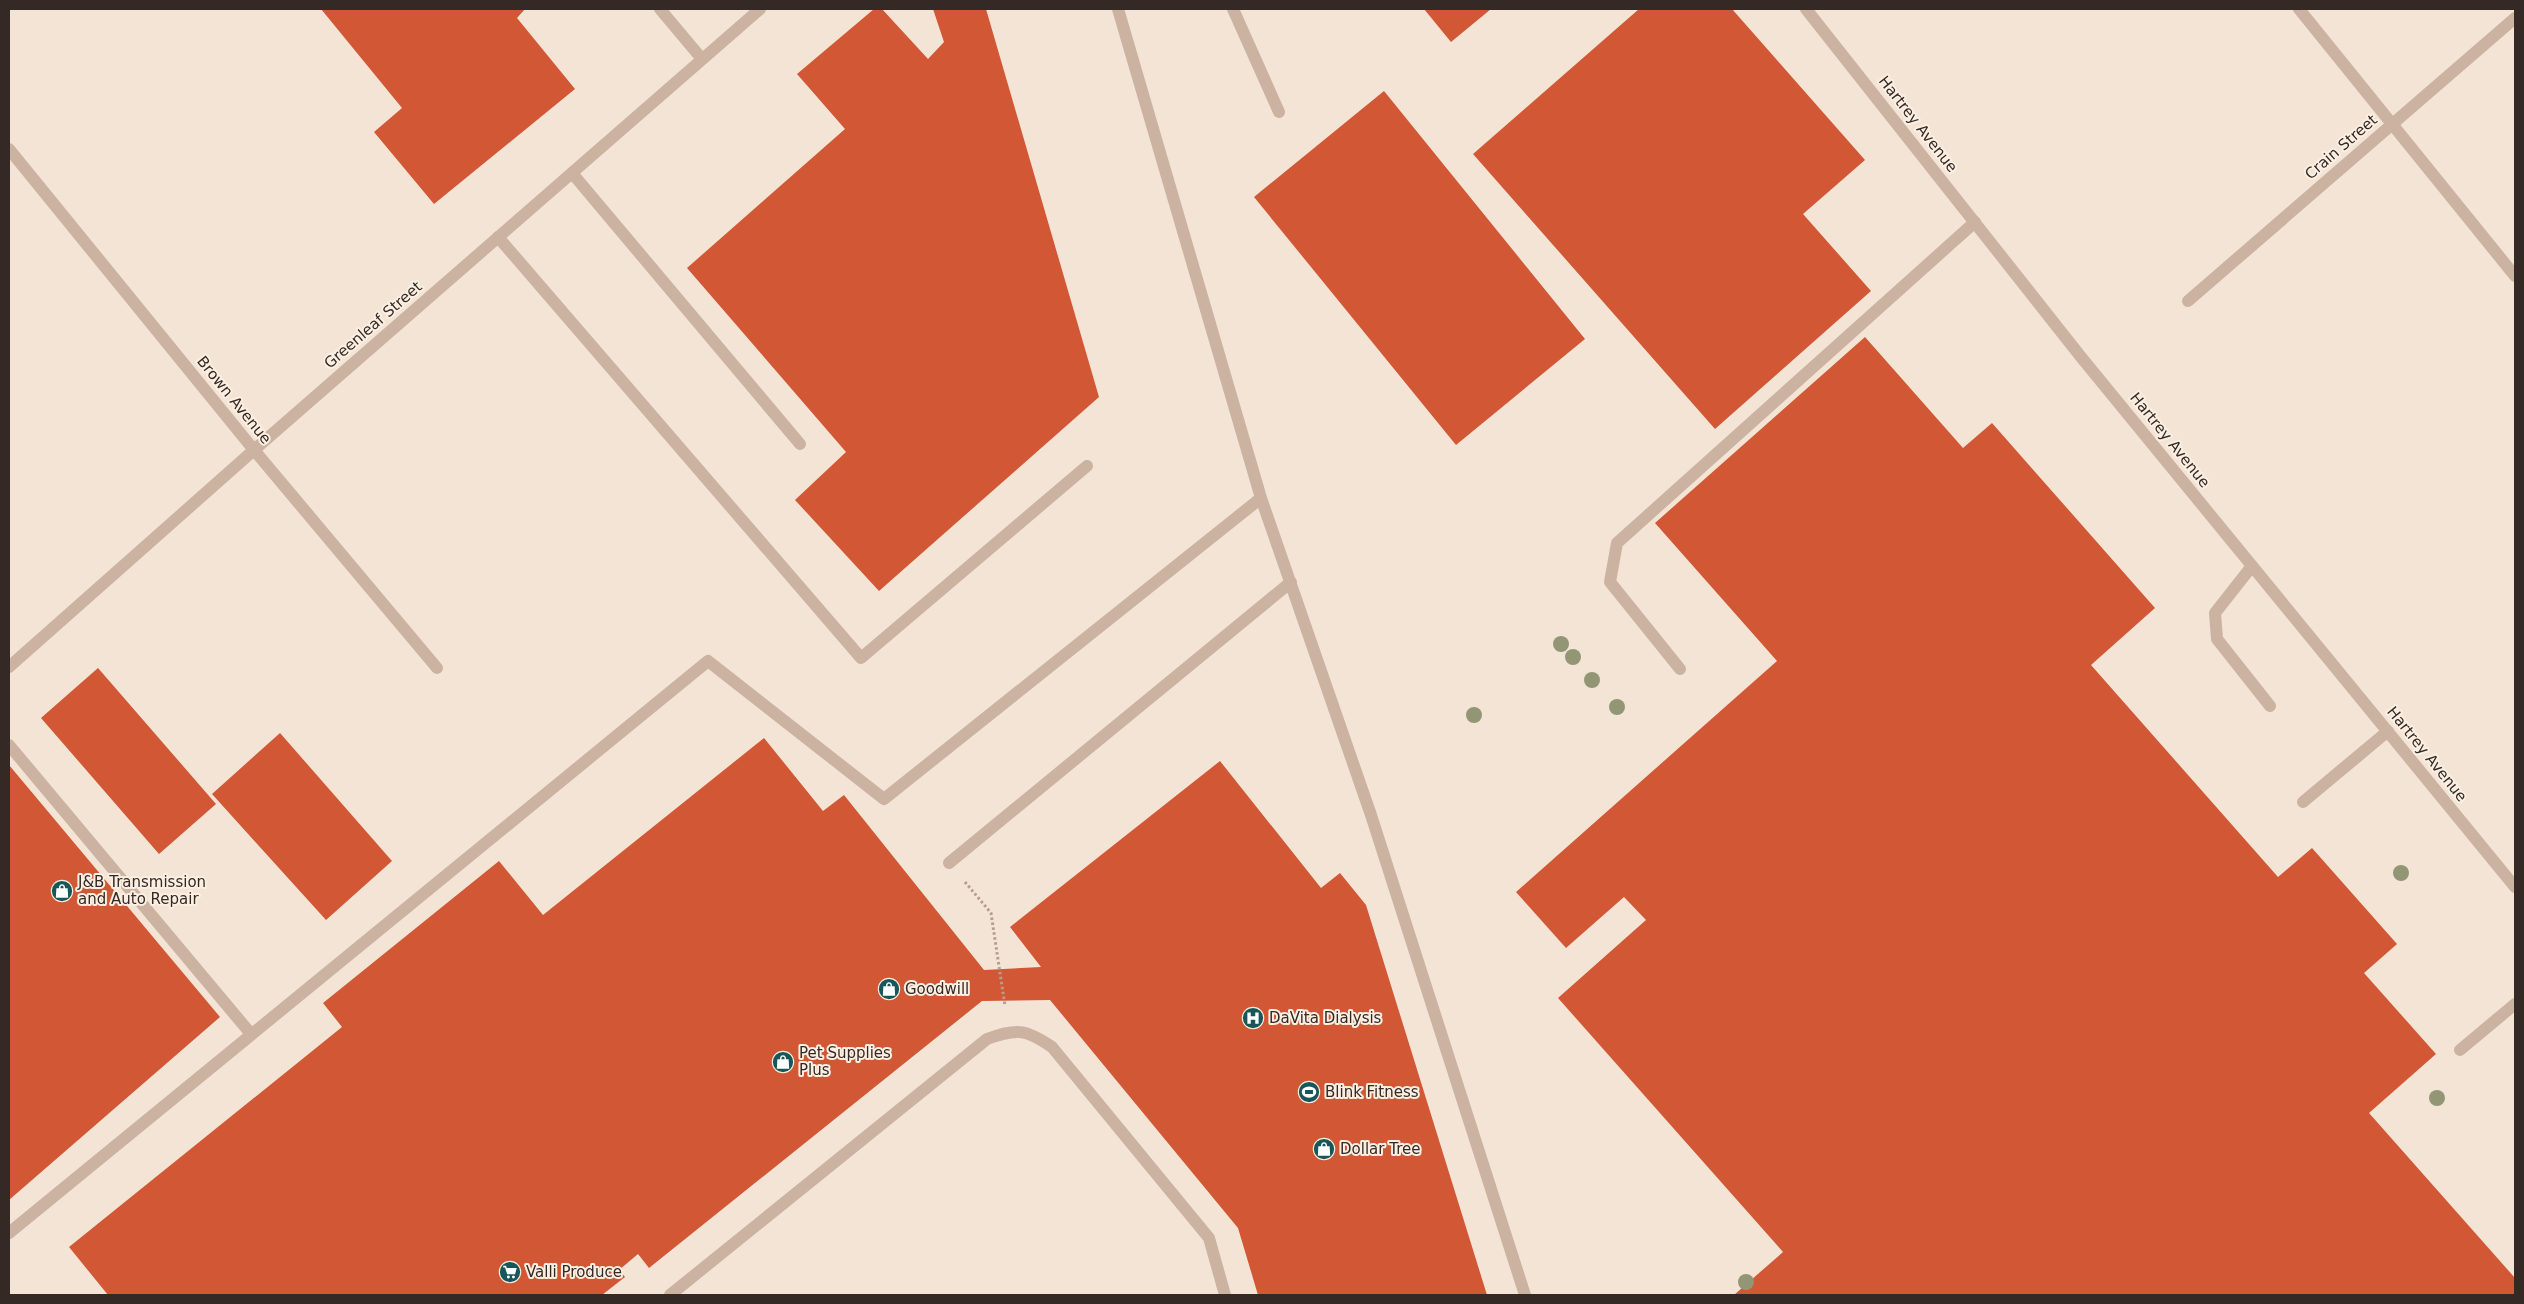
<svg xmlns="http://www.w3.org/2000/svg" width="2524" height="1304" font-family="'DejaVu Sans',sans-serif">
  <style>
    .building { fill: #d15735 }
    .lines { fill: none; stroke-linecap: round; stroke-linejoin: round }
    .path { stroke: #b89d8b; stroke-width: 3; stroke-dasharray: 2.5 2.5; stroke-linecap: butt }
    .lane { stroke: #ccb3a1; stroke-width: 12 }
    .street { stroke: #ccb3a1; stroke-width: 12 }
    .tree { fill: #939675 }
    .labels { text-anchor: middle; stroke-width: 4; stroke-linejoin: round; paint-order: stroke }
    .street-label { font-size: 15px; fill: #352925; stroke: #fbefe2 }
    .poi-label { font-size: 15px; fill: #352925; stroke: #fbefe2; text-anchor: start }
  </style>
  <rect width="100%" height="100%" fill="#f3e4d6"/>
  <!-- building -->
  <path class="building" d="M 321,9 L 525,9 L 517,18 L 575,89 L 434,204 L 374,132 L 402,108 Z
    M 874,9 L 882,9 L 928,59 L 944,42 L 933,9 L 986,9 L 1099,397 L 879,591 L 795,500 L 846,452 L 687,268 L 845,129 L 797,74 Z
    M 1424,9 L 1491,9 L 1451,42 Z
    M 1639,9 L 1732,9 L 1865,160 L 1803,214 L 1871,291 L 1715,429 L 1473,154 Z
    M 1384,91 L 1585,339 L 1456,445 L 1254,197 Z
    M 1865,337 L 1963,448 L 1992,423 L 2155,608 L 2091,665 L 2278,877 L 2312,848 L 2397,944 L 2364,973 L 2436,1054 L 2369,1113 L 2515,1278 L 2515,1295 L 1734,1295 L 1783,1252 L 1558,998 L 1646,920 L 1624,897 L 1566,948 L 1516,892 L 1777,661 L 1655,523 Z
    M 98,668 L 216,804 L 159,854 L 41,718 Z
    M 280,733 L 392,861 L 326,920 L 212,794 Z
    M 764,738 L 823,811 L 844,795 L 984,970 L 1041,967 L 1010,927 L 1220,761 L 1321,888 L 1340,873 L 1366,905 L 1487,1295 L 1258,1295 L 1238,1228 L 1050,1000 L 982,1001 L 649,1268 L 638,1254 L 619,1270 L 625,1277 L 602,1295 L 108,1295 L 69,1247 L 342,1027 L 323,1003 L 499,861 L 543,915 Z
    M 9,765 L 220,1017 L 9,1200 Z"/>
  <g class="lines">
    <!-- path -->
    <path class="path" d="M 965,882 L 991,913 L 1005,1006"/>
    <!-- lane -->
    <path class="lane" d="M 660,9 L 702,59
      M 1118,9 L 1261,498
      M 1233,9 L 1279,112
      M 2299,9 L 2515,276
      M 572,173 L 800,444
      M 498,237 L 861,658 L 1087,466
      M 2252,566 L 2215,613 L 2217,639 L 2270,706
      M 1680,669 L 1610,582 L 1617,543 L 1975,222
      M 9,745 L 251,1034
      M 2303,802 L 2388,731
      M 949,863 L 1291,582
      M 2460,1050 L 2515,1004
      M 9,1233 L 708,661 L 884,799 L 1261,498 L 1371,815 L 1525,1295
      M 670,1295 L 987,1039 C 1016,1028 1026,1029 1052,1047 L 1209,1238 L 1225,1295"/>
    <!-- street -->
    <path class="street" d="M 1806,9 L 2081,357 L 2515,887
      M 9,149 L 254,450 L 437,668
      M 2188,301 L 2515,18
      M 9,667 L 254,450 L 760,9"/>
  </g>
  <!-- trees -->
  <g class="tree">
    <circle cx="1561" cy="644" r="8"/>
    <circle cx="1573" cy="657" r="8"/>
    <circle cx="1592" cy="680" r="8"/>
    <circle cx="1617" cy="707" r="8"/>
    <circle cx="1474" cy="715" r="8"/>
    <circle cx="2401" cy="873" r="8"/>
    <circle cx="2437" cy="1098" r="8"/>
    <circle cx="1746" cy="1282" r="8"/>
  </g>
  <!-- icons -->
  <defs>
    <g id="shop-disc" transform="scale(1.125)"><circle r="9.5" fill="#17575a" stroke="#fbefe2"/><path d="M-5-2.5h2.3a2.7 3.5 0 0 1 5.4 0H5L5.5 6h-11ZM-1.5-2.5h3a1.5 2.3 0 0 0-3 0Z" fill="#fff"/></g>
    <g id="hospital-disc" transform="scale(1.125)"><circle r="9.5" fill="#17575a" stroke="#fbefe2"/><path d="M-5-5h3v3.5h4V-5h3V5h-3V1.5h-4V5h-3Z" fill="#fff"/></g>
    <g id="stadium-disc" transform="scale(1.125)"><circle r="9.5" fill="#17575a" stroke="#fbefe2"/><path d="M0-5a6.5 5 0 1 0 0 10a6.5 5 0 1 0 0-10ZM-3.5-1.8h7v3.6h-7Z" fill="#fff"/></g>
    <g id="supermarket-disc" transform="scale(1.125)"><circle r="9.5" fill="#17575a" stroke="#fbefe2"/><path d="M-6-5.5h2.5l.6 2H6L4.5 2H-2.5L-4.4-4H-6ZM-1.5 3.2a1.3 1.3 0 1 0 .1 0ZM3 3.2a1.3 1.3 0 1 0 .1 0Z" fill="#fff"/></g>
  </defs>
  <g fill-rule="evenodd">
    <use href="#shop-disc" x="62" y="891"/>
    <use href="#shop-disc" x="889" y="989"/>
    <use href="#hospital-disc" x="1253" y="1018"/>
    <use href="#shop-disc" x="783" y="1062"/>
    <use href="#stadium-disc" x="1309" y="1092"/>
    <use href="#shop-disc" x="1324" y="1149"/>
    <use href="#supermarket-disc" x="510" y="1272"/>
  </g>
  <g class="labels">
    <!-- street labels -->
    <g class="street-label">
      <text transform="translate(1918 124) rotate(52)" y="5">Hartrey Avenue</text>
      <text transform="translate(2341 147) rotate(-41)" y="5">Crain Street</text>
      <text transform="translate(373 325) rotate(-41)" y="5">Greenleaf Street</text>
      <text transform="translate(234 400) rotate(51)" y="5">Brown Avenue</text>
      <text transform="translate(2170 440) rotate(51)" y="5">Hartrey Avenue</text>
      <text transform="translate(2427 754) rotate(51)" y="5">Hartrey Avenue</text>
    </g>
    <!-- poi labels -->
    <g class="poi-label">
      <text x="78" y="887">J&amp;B Transmission<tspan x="78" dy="17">and Auto Repair</tspan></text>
      <text x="905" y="994">Goodwill</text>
      <text x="1269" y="1023">DaVita Dialysis</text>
      <text x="799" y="1058">Pet Supplies<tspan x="799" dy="17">Plus</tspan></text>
      <text x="1325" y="1097">Blink Fitness</text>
      <text x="1340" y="1154">Dollar Tree</text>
      <text x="526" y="1277">Valli Produce</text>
    </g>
  </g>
  <!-- border -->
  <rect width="2524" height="1304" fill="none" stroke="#352925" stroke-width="20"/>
</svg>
